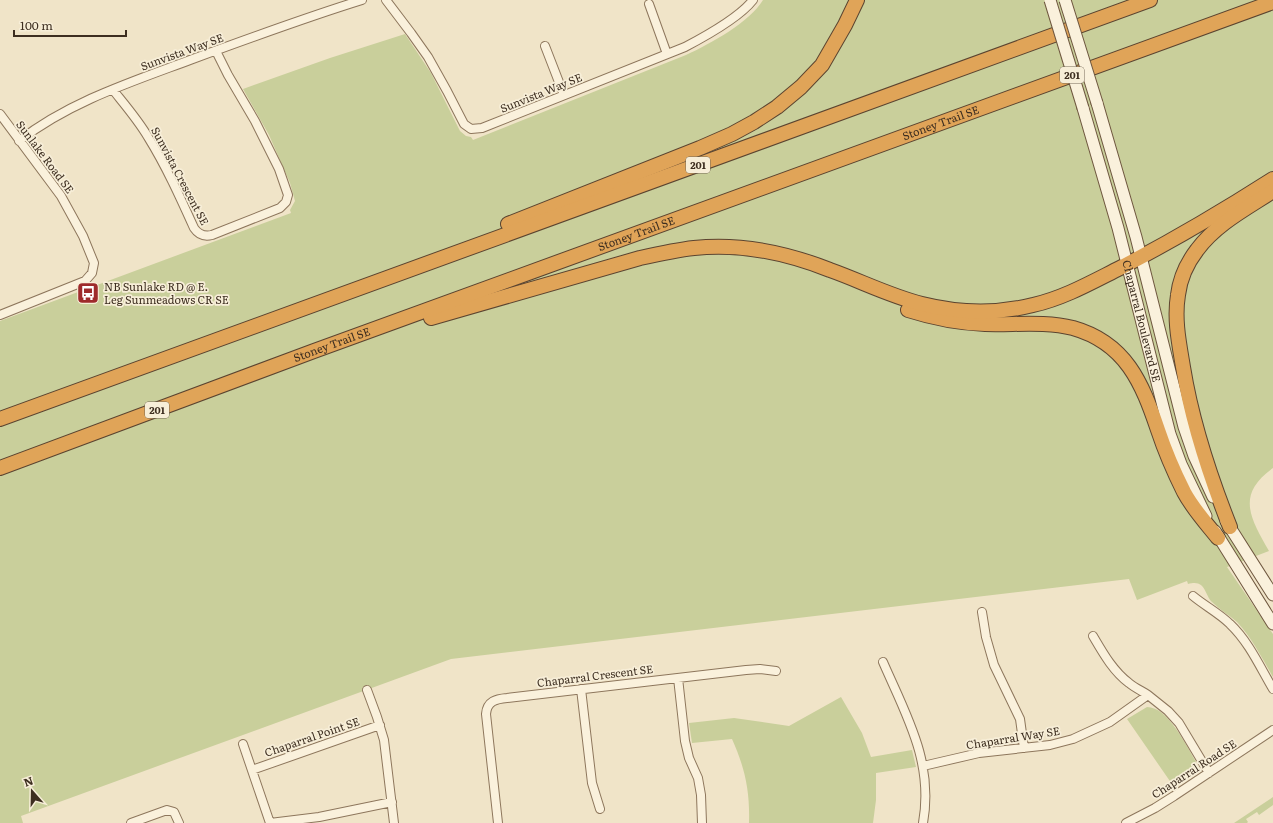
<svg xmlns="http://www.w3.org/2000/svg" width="1273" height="823" font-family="Literata,serif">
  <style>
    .green { fill: #c9cf9b }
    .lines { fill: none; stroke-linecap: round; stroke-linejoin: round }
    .minor-casing { stroke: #8d765c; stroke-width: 10 }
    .secondary-casing { stroke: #6f573f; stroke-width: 13 }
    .motorway-casing { stroke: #5b4430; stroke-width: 16 }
    .minor { stroke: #faf1dc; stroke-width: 8 }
    .secondary { stroke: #faf1dc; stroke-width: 11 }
    .motorway { stroke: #e0a458; stroke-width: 14 }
    .secondary-bridge-casing { stroke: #6f573f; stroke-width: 13; stroke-linecap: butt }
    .secondary-bridge { stroke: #faf1dc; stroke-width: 11 }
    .labels { text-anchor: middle; stroke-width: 3.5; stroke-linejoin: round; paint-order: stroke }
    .shield { fill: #f7eed8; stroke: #756857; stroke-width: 1 }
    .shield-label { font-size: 10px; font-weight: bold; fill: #3d2e20 }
    .street-label { font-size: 11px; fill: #3d2e20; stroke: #f7eed8 }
    .poi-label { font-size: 11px; fill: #3d2e20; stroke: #f7eed8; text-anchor: start }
  </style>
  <rect width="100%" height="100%" fill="#f0e4c8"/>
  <!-- green -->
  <path class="green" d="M 763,0 L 1273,0 L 1273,468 C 1235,495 1251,519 1269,551 L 1227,567 L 1273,634 L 1273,677 C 1262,658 1252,638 1237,622 C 1229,615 1220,610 1212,602 C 1204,594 1206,579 1188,584 L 1187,581 L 1137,600 L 1129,579 L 451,659 L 21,816 L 23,823 L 0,823 L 0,321 L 291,213 L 290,210 L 295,201 L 290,183 L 269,135 L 243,89 L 330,58 L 405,34 L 431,73 L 460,131 L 466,136 L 471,137 L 473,140 L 686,55 C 710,44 750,22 763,0 Z
    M 841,697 L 862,733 L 871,757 L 912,750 L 916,767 L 876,773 L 876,800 L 873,823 L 749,823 C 750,791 745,768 732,739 L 692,743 L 689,723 L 734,718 L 789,726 Z
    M 1147,707 C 1168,707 1186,745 1196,762 L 1195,763 L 1196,767 L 1195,773 L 1174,787 L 1127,719 Z
    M 1273,797 L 1273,805 L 1259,815 L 1257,812 L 1246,819 L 1248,822 L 1247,823 L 1234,823 Z"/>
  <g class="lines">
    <!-- minor casing -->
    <g class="minor-casing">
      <path id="minor" d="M 386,0 L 411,33 L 428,57 L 447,91 L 464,124 L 471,129 L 482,128 L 685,47 C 706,36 739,18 753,0
        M 649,4 L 667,54
        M 545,46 L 564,95
        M 113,90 C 125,105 138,120 148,137 C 166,166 180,197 194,228 C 198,234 204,237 212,235 L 280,208 L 286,202 L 288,195 L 279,169 L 255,121 L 228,75 L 216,51
        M 0,114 L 61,196 L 83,236 L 94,263 L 92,273 L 85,281 L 0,315
        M 19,141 C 69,102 131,82 190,60 C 247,39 304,18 362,0
        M 1193,596 C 1205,606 1219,613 1230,624 C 1249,642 1260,667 1273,689
        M 982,612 L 986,637 L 994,665 L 1020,719 L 1024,748
        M 1093,636 C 1103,653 1113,671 1129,683 C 1135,688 1142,691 1148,695
        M 883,662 C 906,715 934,762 923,823
        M 678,678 L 685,741 L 689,758 L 698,778 L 701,795 L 702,823
        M 581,689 L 592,783 L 600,809
        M 367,690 L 377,717 L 384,740 L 394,823
        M 243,744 L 270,823
        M 923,766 L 979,753 L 1050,745 L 1073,739 L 1110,722 L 1148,695 L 1168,711 L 1179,723 L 1209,773
        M 252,770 L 380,725
        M 131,823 L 167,810 L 174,812 L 179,823
        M 270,823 L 319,817 L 392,802
        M 498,823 L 486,714 C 487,701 496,699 507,698 L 746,670 L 760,669 L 776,671
        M 1126,823 L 1155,808 L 1174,796 L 1273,730"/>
    </g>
    <!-- secondary casing -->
    <g class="secondary-casing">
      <g id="secondary">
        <path d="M 1097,103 L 1136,237 L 1184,427 L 1194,456 L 1213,497"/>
        <path id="s1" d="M 1083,108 L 1118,228 L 1170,434 L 1181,464 L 1206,516"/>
        <path d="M 1226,521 L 1273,595"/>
        <path d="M 1215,531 L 1273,624"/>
      </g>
    </g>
    <!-- motorway casing -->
    <g class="motorway-casing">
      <g id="motorway">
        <path d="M 508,224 L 700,148 L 732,134 L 754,122 L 777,107 L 801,87 L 822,65 L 845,25 L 857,0"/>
        <path d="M 908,310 C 933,318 959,323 985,324 C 1014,325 1045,321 1073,328 C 1126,343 1142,383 1158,430 C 1165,451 1174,472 1184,492 C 1193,509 1206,523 1218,538"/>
        <path d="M 431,318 L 640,258 C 658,254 676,250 694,248 C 740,243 787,253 830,270 C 861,281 890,296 922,304 C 958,313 997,314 1033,305 C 1064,298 1092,282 1120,268 C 1172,241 1223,211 1273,179"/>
        <path d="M 0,419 L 1150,0"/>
        <path id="s2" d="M 0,468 L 314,351 L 1273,2"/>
        <path d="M 1230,527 C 1209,474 1192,423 1183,367 C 1179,343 1174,319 1178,295 C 1180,278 1187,263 1197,250 C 1216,224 1247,208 1273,191"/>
      </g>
    </g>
    <!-- minor -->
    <use href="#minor" class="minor"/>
    <!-- secondary -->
    <use href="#secondary" class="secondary"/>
    <!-- motorway -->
    <use href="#motorway" class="motorway"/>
    <!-- secondary-bridge casing -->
    <g class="secondary-bridge-casing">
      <path id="secondary-bridge" d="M 1050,0 L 1083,108
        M 1065,0 L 1097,103"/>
    </g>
    <!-- secondary-bridge -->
    <use href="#secondary-bridge" class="secondary-bridge"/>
  </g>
  <!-- icons -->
  <defs>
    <g id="bus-square" transform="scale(1.15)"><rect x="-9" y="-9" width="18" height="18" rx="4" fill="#9e2a2b" stroke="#f7eed8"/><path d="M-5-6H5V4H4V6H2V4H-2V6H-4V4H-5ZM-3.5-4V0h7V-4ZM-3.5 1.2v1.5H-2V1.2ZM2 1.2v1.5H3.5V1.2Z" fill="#fff"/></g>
  </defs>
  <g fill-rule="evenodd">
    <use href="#bus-square" x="88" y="293"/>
  </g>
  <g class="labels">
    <!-- shield labels -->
    <g class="shield">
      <rect x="1060" y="67" width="24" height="16" rx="3"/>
      <rect x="686" y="157" width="24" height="16" rx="3"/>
      <rect x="145" y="402" width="24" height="16" rx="3"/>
    </g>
    <g class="shield-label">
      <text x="1072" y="79">201</text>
      <text x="698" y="169">201</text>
      <text x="157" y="414">201</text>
    </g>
    <!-- street labels -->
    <g class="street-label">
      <text transform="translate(182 52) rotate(-20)" y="4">Sunvista Way SE</text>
      <text transform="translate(541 93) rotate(-22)" y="4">Sunvista Way SE</text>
      <text dy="4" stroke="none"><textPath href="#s2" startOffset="1002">Stoney Trail SE</textPath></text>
      <text transform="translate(45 157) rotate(53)" y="4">Sunlake Road SE</text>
      <text transform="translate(180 176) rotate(62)" y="4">Sunvista Crescent SE</text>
      <text dy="4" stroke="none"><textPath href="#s2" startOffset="678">Stoney Trail SE</textPath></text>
      <text dy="4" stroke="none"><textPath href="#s1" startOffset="221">Chaparral Boulevard SE</textPath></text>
      <text dy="4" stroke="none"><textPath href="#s2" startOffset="354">Stoney Trail SE</textPath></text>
      <text transform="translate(595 676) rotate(-7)" y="4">Chaparral Crescent SE</text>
      <text transform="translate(312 737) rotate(-19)" y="4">Chaparral Point SE</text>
      <text transform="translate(1013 738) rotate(-9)" y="4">Chaparral Way SE</text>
      <text transform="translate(1194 769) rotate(-33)" y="4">Chaparral Road SE</text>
    </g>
    <!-- poi labels -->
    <g class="poi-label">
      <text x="104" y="291">NB Sunlake RD @ E.<tspan x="104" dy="13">Leg Sunmeadows CR SE</tspan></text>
    </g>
  </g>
  <!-- north arrow -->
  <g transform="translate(32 791) rotate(340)" stroke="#f7eed8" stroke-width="3" paint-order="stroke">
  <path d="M0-3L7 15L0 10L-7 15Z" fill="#3d2e20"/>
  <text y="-6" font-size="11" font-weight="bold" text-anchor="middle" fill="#3d2e20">N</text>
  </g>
  <!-- scale -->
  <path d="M14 30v6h112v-6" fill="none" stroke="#3d2e20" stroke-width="2"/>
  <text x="20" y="30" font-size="12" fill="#3d2e20" stroke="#f7eed8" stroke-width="3" paint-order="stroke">100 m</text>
</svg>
